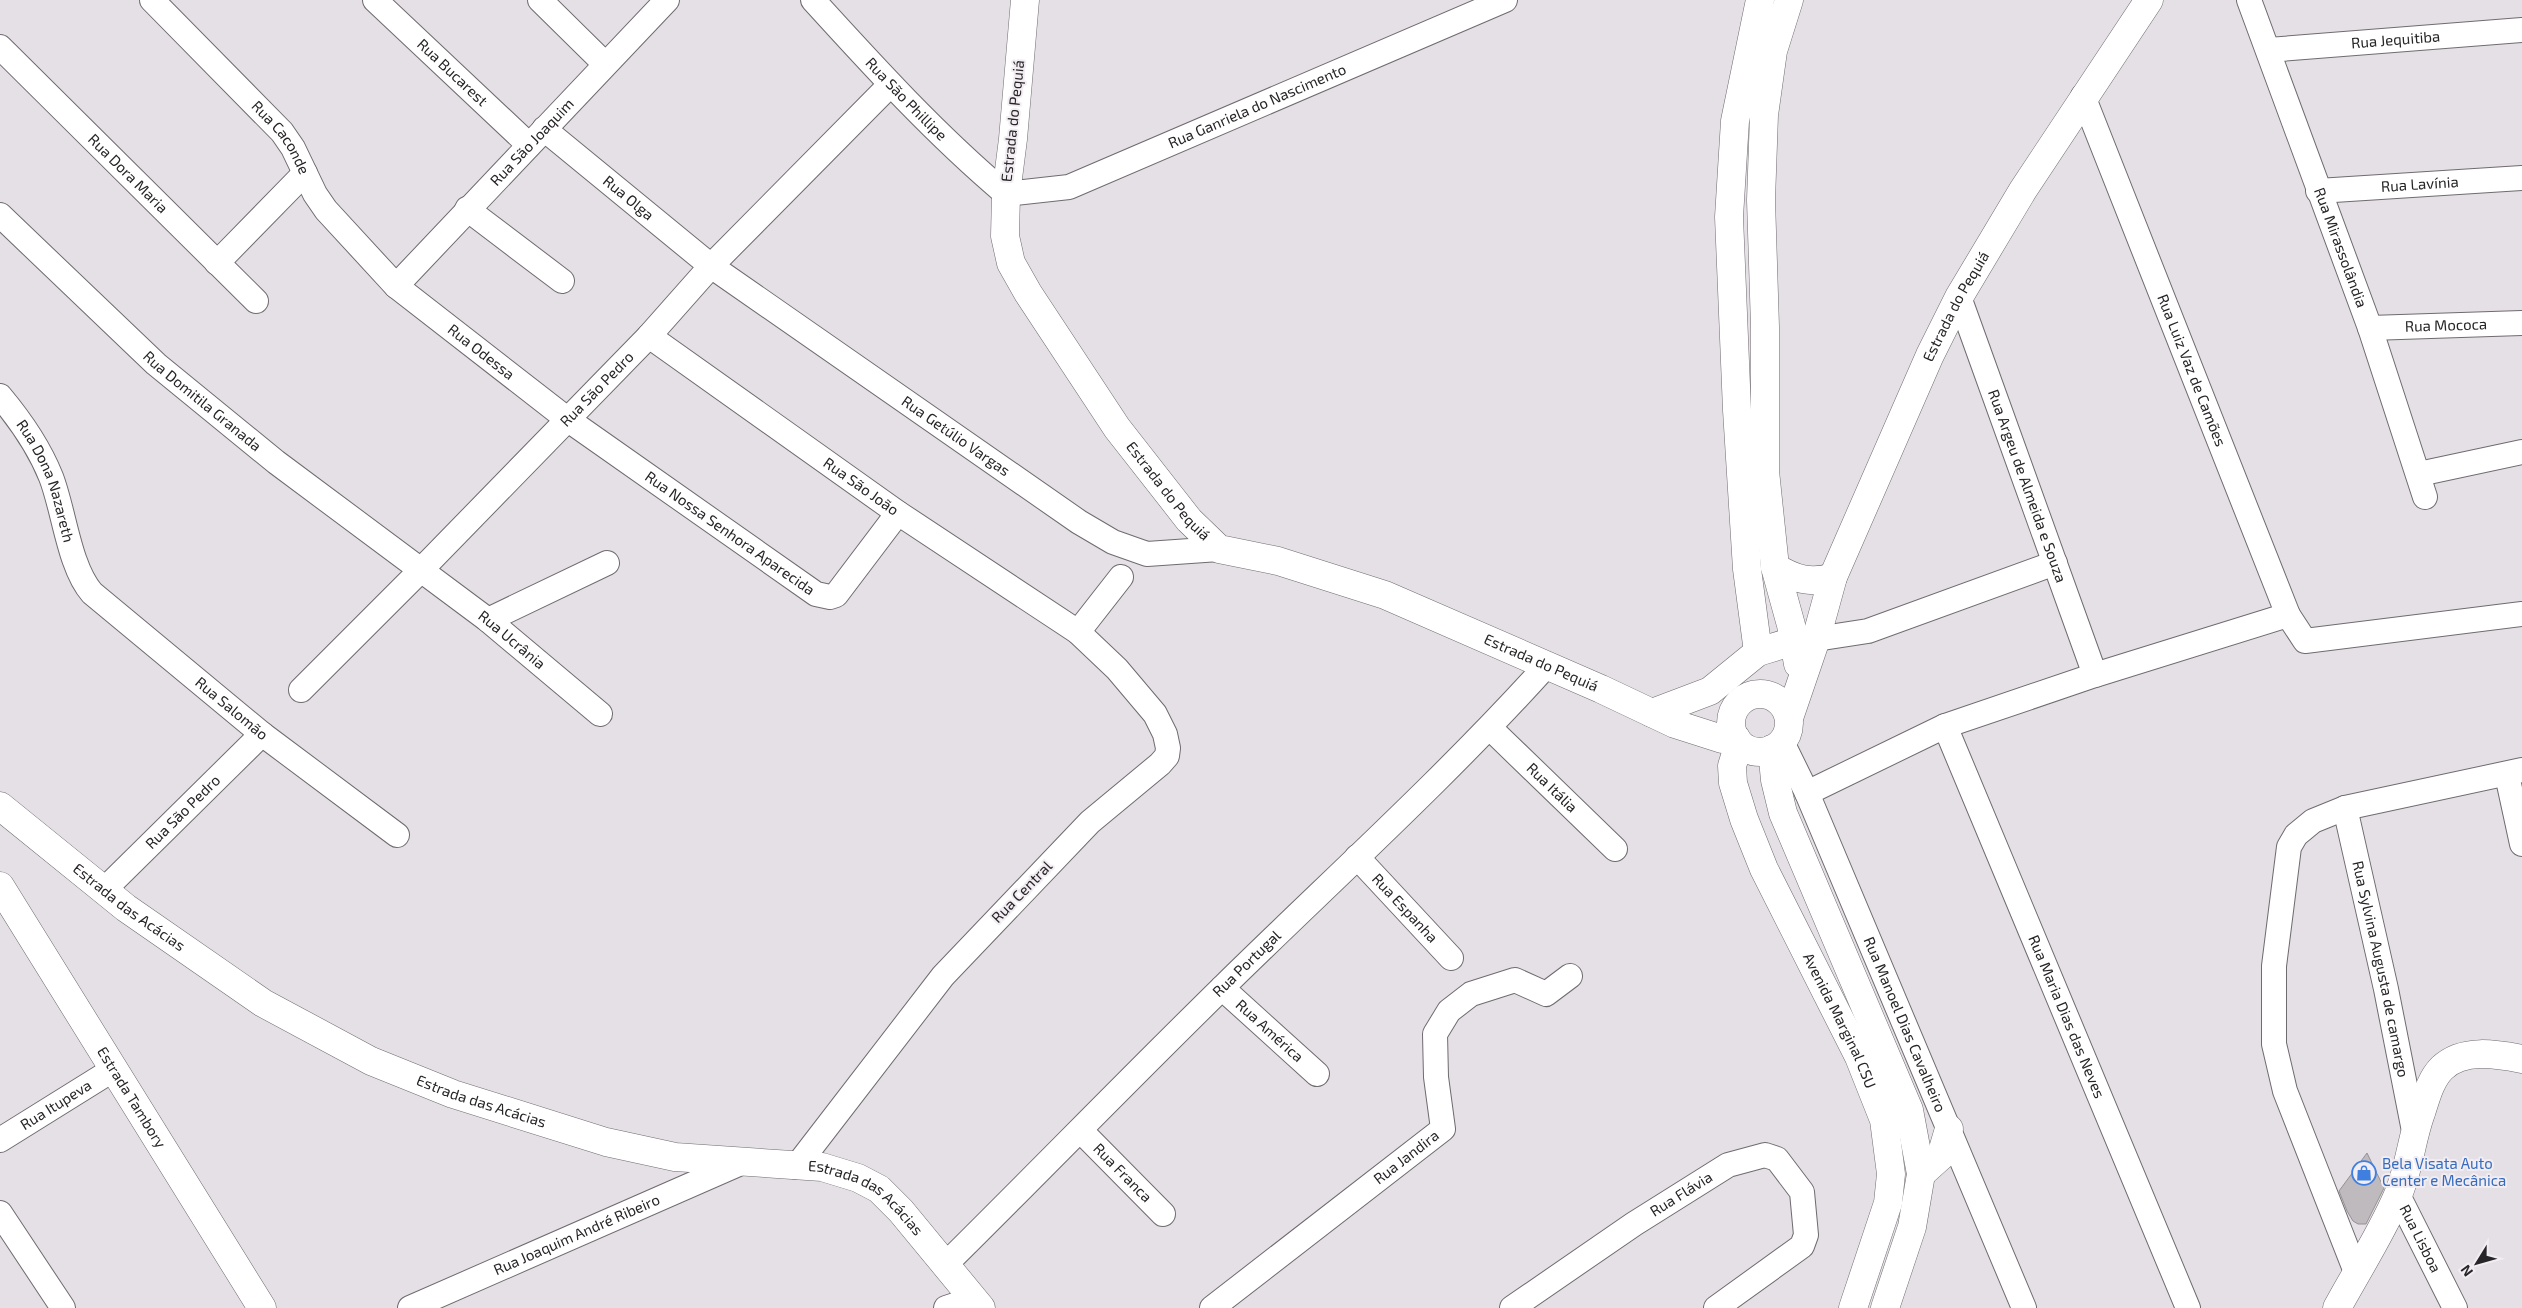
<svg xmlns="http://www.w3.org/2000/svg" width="2522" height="1308" font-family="'Exo 2',sans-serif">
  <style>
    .building { fill: #bfbabe; stroke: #959094 }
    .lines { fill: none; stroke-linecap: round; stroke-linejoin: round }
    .minor-casing { stroke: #6f6b6f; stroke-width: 26 }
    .tertiary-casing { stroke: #6f6b6f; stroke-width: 29 }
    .secondary-casing { stroke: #6f6b6f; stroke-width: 29 }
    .minor { stroke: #fff; stroke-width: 24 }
    .tertiary { stroke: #fff; stroke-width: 28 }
    .secondary { stroke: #fff; stroke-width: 28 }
    .labels { text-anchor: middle; stroke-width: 4; stroke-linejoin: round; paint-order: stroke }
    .street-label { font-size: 15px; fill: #272527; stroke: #f2edf2 }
    .shop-label { font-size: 15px; fill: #366cbe; stroke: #f2edf2; text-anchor: start }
  </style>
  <rect width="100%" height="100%" fill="#e5e0e5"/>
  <!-- building -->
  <path class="building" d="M 2367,1153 L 2384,1188 L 2366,1224 L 2358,1224 L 2353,1221 L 2347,1211 L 2339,1191 Z"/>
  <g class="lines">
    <!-- minor casing -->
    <g class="minor-casing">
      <g id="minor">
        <path id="s1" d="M 152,0 L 282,132 L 293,148 L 315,194 L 326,210 L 396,286 L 567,419 L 816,594 L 830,597 L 836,595 L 898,513"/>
        <path id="s2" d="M 375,0 L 529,145"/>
        <path d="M 540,0 L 605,64"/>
        <path id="s3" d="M 813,0 C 874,67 936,135 1006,194 L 1069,187 L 1505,0"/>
        <path id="s4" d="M 2249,0 L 2370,328 L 2425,497"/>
        <path id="s5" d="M 0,47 L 256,301"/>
        <path id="s6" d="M 2268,50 L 2522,30"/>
        <path id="s7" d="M 2083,96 L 2288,615 L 2305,641 L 2522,614"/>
        <path id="s8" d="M 544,129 L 711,266 L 1079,522 L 1113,542 L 1147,554 L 1219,549"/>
        <path id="s9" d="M 2318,191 L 2522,178"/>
        <path d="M 467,209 L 562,281"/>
        <path id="s10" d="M 0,215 L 156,364 L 276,462 L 488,620 L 600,714"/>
        <path d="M 217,263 L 305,173"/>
        <path id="s11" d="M 396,286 L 667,0"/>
        <path id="s12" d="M 1959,297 L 2095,675"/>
        <path id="s13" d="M 2370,328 L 2522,323"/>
        <path id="s14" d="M 649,336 L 898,513 L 1078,632 L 1117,669 L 1155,714 L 1165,734 L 1168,748 L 1167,756 L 1160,764 L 1090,822 L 943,976 L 796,1167"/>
        <path id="s15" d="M 0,396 C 21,421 39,447 51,477 C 64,510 69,567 92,593 L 262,734 L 397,835"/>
        <path d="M 2419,474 L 2522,452"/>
        <path d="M 488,620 L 607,563"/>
        <path d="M 1078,632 L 1121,577"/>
        <path d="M 1816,639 L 1868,631 L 2055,563"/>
        <path id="s16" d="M 301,690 L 420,571 L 649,336 L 711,266 L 890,85"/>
        <path id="s17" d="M 1945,726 L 2188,1308"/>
        <path id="s18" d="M 1490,728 L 1615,849"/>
        <path id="s19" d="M 1782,742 L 1807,793 L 2024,1308"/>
        <path d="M 2507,775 L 2522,844"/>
        <path d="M 1807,793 L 1945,726 L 2095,675 L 2288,615"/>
        <path id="s20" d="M 2345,808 L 2386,989 L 2414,1131"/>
        <path id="s21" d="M 1357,857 L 1451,958"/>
        <path id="s22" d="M 104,890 L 262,734"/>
        <path id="s23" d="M 1222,988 L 1317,1074"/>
        <path id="s24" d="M 1081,1131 L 1163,1214"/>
        <path id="s25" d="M 0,1140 L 114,1069"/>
        <path id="s26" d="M 2398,1195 L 2455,1308"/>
        <path d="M 0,1213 L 63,1308"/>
        <path id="s27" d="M 946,1264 C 1039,1172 1130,1078 1224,986 C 1332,880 1445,778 1547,665"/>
        <path d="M 2356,1272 L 2285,1091 L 2274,1044 L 2274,966 L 2289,847 L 2296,835 L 2313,821 L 2345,808 L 2522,770"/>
        <path id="s28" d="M 410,1308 L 743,1162"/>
        <path d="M 946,1308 L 973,1299"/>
        <path id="s29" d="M 1212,1308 L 1443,1129 L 1436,1077 L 1435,1034 L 1449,1011 L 1471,994 L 1515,980 L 1546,994 L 1570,976"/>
        <path id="s30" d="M 1512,1308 L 1634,1224 L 1728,1165 L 1765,1155 L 1777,1159 L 1802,1192 L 1806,1235 L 1802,1246 L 1716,1308"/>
      </g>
    </g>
    <!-- tertiary casing -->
    <g class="tertiary-casing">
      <g id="tertiary">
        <path d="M 1789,0 L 1773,51 L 1764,115 L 1761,200 L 1765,327 L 1765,471 L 1775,567 L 1791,625 L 1798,664"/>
        <path d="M 1758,652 L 1747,569 L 1737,410 L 1729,217 L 1735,121 L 1760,0"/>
        <path id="s31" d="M 0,886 L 262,1308"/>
        <path d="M 2337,1308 C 2357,1271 2380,1236 2397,1197 C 2409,1171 2411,1140 2421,1113 C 2426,1098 2430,1080 2442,1068 C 2463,1048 2496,1054 2522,1059"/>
      </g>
    </g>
    <!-- secondary casing -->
    <g class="secondary-casing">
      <g id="secondary">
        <path id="s32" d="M 1025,0 L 1013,139 L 1006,194 L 1005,236 L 1011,263 L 1028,293 L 1117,428 L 1189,520 L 1219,549 L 1278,561 L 1385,595 L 1601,689 L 1675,724 L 1722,739 L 1736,738"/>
        <path d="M 1775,567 C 1794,579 1811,584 1833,577"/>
        <circle cx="1760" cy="723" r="29"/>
        <path d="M 1652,713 L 1710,691 L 1758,652 L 1794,641 L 1816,639"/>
        <path id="s33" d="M 1789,718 L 1816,639 L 1833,577 L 1930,355 L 1959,297 L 2023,190 L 2149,0"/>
        <path id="s34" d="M 1739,743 L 1732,766 L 1733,783 L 1744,819 L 1764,869 L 1859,1057 L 1884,1120 L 1891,1174 L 1888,1203 L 1853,1308"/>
        <path d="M 1772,749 L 1775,780 L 1783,813 L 1909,1110 L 1921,1174 L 1912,1227 L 1885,1308"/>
        <path id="s35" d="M 0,806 L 126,908 L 263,1003 L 371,1061 L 453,1094 L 606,1142 L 675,1157 L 822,1167 L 858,1178 L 879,1189 L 901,1211 L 981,1308"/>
        <path d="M 1921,1174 L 1941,1156 L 1949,1129"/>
      </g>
    </g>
    <!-- minor -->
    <use href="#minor" class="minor"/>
    <!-- tertiary -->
    <use href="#tertiary" class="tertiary"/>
    <!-- secondary -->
    <use href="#secondary" class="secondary"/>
  </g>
  <!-- icons -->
  <defs>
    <g id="shop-ring" transform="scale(1.25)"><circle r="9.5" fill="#f2edf2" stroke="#3f7fe0" stroke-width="1.5"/><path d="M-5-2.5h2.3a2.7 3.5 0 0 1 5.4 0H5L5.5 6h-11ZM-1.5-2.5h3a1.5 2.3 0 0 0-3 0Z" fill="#3f7fe0"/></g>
  </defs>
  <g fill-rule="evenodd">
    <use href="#shop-ring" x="2364" y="1173"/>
  </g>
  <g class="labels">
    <!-- street labels -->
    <g class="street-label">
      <text dy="5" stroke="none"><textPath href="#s6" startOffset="128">Rua Jequitiba</textPath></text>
      <text dy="5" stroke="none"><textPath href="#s2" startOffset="106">Rua Bucarest</textPath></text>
      <text dy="5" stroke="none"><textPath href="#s3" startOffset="136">Rua São Phillipe</textPath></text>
      <text dy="5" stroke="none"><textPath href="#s3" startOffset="542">Rua Ganriela do Nascimento</textPath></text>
      <text transform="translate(1013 121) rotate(-84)" y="5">Estrada do Pequiá</text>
      <text dy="5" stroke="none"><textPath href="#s1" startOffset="189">Rua Caconde</textPath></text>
      <text dy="5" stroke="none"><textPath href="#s11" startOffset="198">Rua São Joaquim</textPath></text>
      <text dy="5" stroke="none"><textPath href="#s5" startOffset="180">Rua Dora Maria</textPath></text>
      <text dy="5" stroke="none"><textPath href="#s9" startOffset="102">Rua Lavínia</textPath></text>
      <text dy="5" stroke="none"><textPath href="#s8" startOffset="109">Rua Olga</textPath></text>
      <text dy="5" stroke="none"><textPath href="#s4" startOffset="264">Rua Mirassolândia</textPath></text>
      <text dy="5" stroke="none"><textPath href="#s33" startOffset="445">Estrada do Pequiá</textPath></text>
      <text dy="5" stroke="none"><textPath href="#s13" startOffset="76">Rua Mococa</textPath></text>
      <text dy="5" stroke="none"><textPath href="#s1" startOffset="486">Rua Odessa</textPath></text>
      <text dy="5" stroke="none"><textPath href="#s7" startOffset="295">Rua Luiz Vaz de Camões</textPath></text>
      <text dy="5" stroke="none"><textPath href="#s16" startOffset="422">Rua São Pedro</textPath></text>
      <text dy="5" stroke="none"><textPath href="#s10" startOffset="275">Rua Domitila Granada</textPath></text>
      <text dy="5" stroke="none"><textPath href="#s8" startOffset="514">Rua Getúlio Vargas</textPath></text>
      <text dy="5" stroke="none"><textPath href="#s15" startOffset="98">Rua Dona Nazareth</textPath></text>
      <text dy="5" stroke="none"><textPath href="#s12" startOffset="201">Rua Argeu de Almeida e Souza</textPath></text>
      <text dy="5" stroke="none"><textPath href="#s14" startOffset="260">Rua São João</textPath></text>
      <text dy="5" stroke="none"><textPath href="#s32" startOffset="542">Estrada do Pequiá</textPath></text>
      <text dy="5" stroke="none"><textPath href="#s1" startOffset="794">Rua Nossa Senhora Aparecida</textPath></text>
      <text dy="5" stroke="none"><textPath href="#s10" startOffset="666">Rua Ucrânia</textPath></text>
      <text dy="5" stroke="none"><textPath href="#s32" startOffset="962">Estrada do Pequiá</textPath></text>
      <text dy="5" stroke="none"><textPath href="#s15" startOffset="401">Rua Salomão</textPath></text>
      <text dy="5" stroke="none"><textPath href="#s18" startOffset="86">Rua Itália</textPath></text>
      <text dy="5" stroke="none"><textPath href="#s22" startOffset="111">Rua São Pedro</textPath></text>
      <text transform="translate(1022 892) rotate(-46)" y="5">Rua Central</text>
      <text dy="5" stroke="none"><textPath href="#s35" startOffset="164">Estrada das Acácias</textPath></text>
      <text dy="5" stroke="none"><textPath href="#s21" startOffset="70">Rua Espanha</textPath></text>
      <text dy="5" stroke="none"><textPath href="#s27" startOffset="425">Rua Portugal</textPath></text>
      <text dy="5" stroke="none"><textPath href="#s20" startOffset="165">Rua Sylvina Augusta de camargo</textPath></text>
      <text dy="5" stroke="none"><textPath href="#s17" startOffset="315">Rua Maria Dias das Neves</textPath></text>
      <text dy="5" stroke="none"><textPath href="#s34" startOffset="302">Avenida Marginal CSU</textPath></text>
      <text dy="5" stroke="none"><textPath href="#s19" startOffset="308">Rua Manoel Dias Cavalheiro</textPath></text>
      <text dy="5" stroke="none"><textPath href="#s23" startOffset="64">Rua América</textPath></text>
      <text dy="5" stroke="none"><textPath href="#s31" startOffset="249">Estrada Tambory</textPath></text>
      <text dy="5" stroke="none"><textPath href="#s35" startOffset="569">Estrada das Acácias</textPath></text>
      <text dy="5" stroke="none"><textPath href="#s25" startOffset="66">Rua Itupeva</textPath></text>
      <text dy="5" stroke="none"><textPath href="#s29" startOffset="246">Rua Jandira</textPath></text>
      <text dy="5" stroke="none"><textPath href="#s24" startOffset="59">Rua Franca</textPath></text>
      <text dy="5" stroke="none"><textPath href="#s30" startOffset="204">Rua Flávia</textPath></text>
      <text dy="5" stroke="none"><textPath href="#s35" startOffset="972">Estrada das Acácias</textPath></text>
      <text dy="5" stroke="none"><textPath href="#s28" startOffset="182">Rua Joaquim André Ribeiro</textPath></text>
      <text dy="5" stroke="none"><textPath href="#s26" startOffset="49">Rua Lisboa</textPath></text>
    </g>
    <!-- shop labels -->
    <g class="shop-label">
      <text x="2382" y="1169">Bela Visata Auto<tspan x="2382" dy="17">Center e Mecânica</tspan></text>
    </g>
  </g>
  <!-- north arrow -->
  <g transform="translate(2477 1263) rotate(233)" stroke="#f2edf2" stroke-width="4" paint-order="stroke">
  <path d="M0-4L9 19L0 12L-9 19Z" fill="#272527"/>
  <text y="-8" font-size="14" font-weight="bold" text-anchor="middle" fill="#272527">N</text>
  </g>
</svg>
